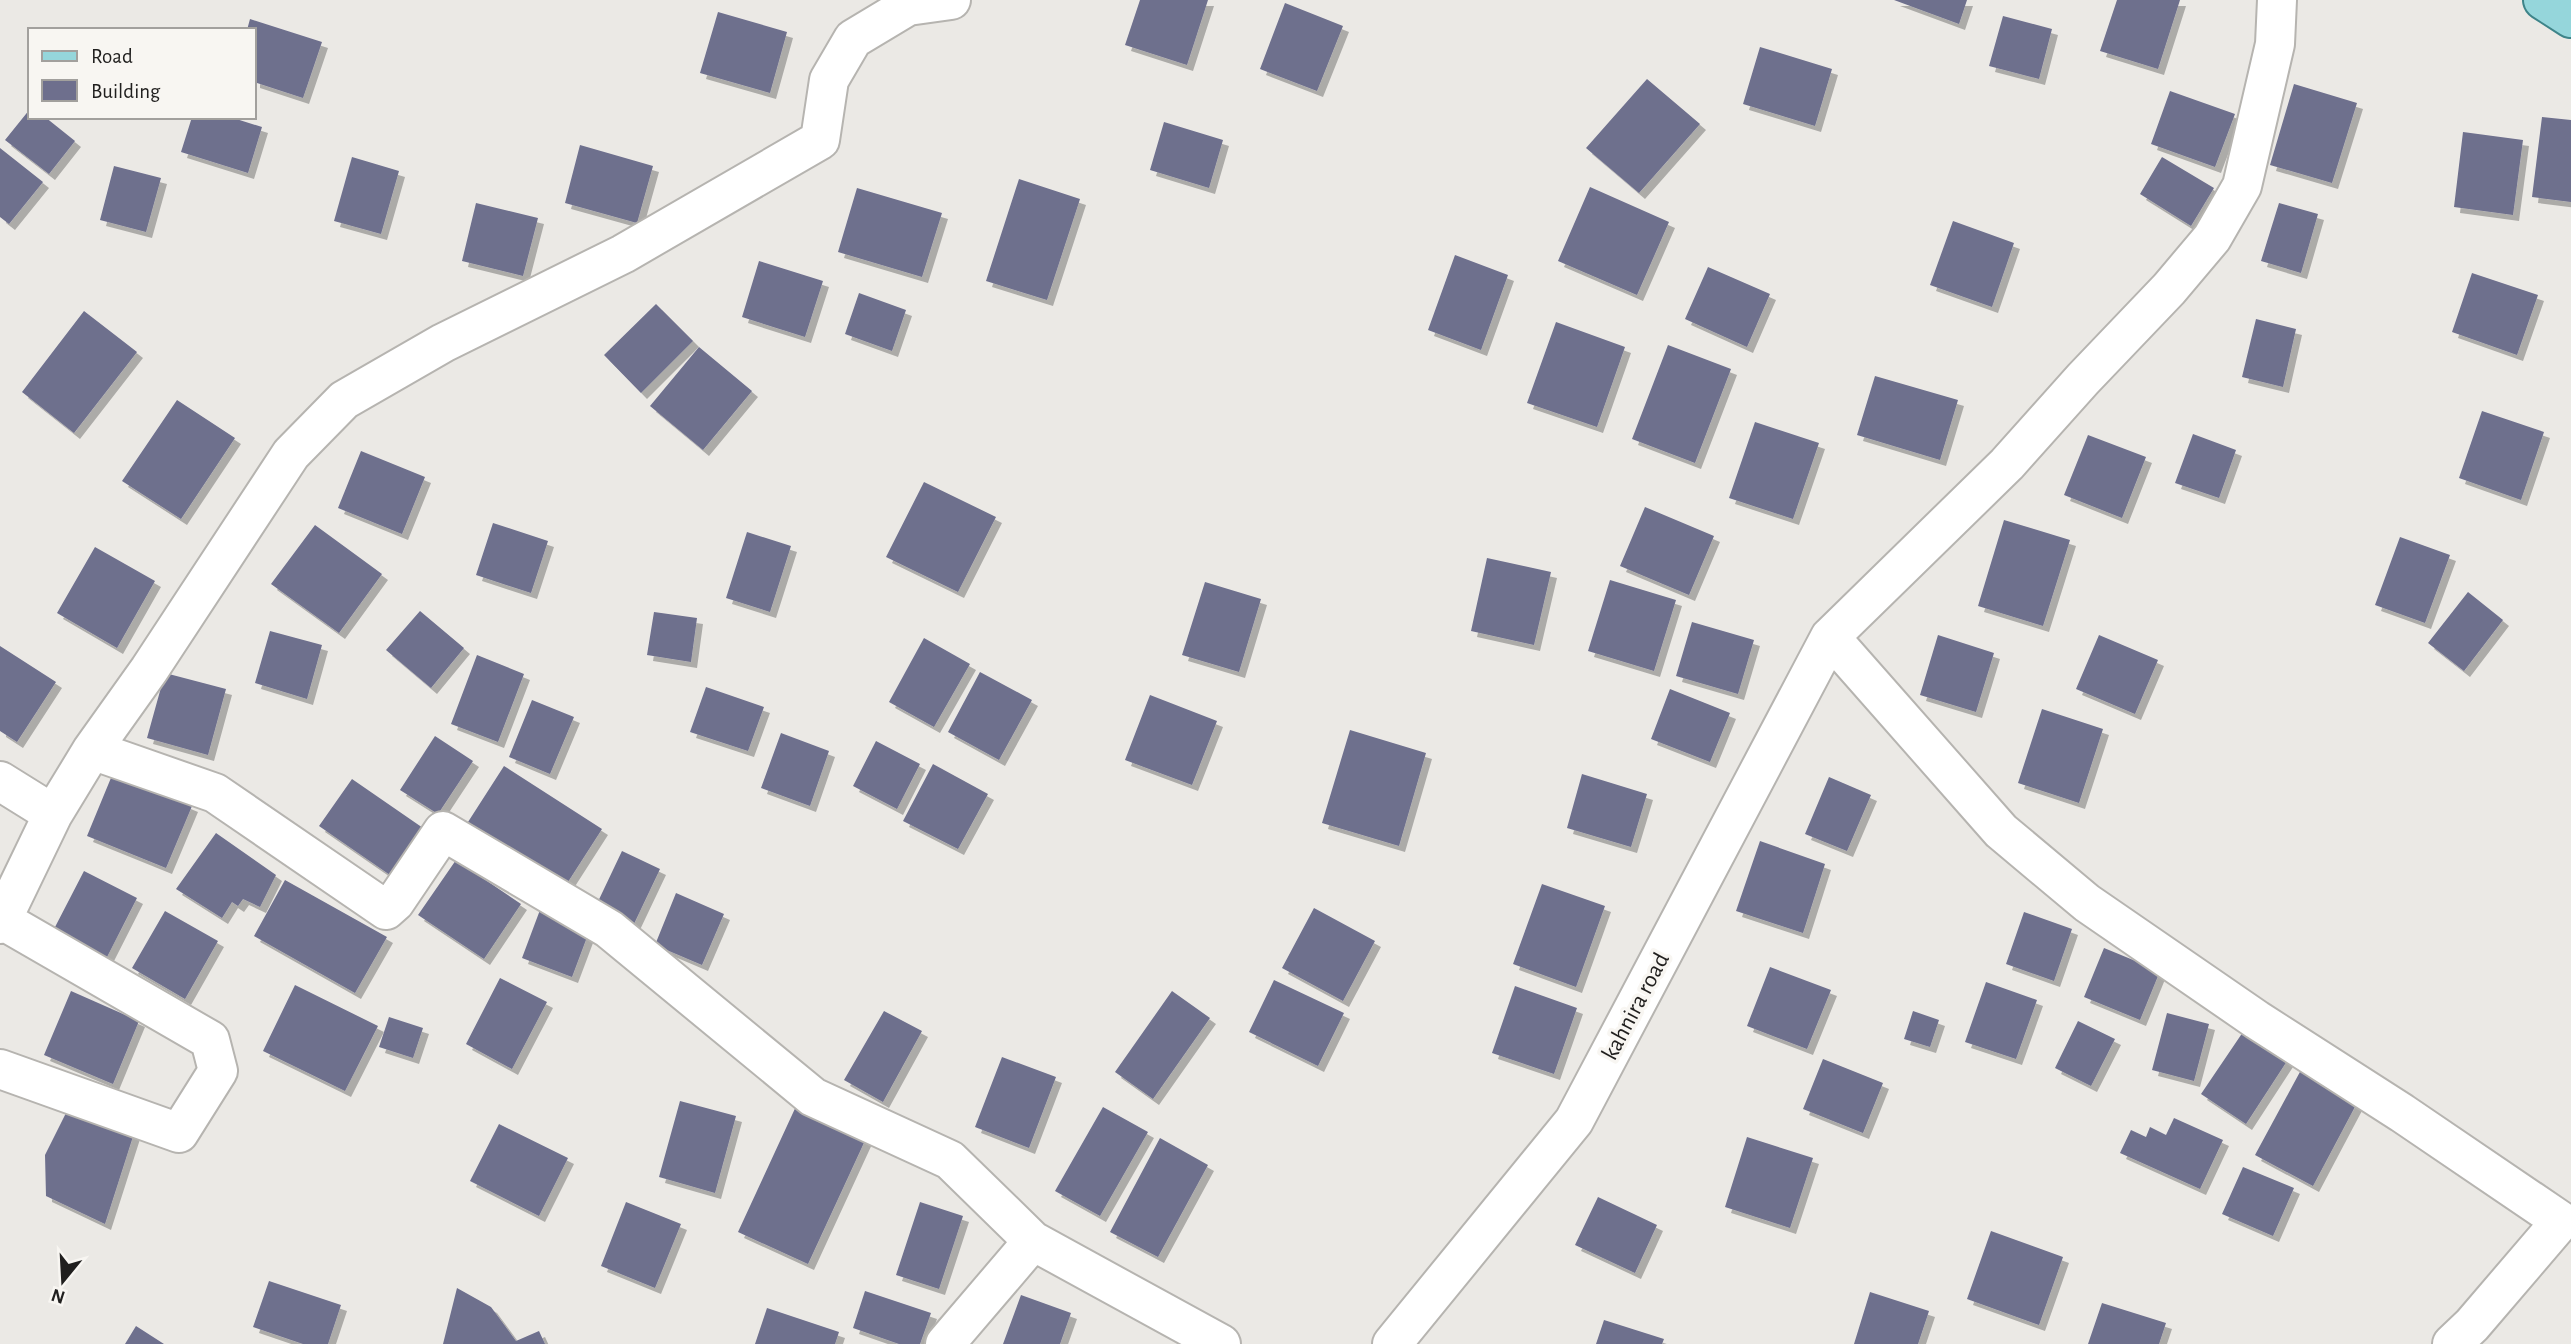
<svg xmlns="http://www.w3.org/2000/svg" width="2571" height="1344" font-family="'Alegreya Sans',sans-serif">
  <style>
    .building { fill: #6e6f8d; filter: url(#shadow) }
    .lines { fill: none; stroke-linecap: round; stroke-linejoin: round }
    .minor-casing { stroke: #b6b4b0; stroke-width: 42 }
    .major-casing { stroke: #3e8489; stroke-width: 42 }
    .minor { stroke: #fff; stroke-width: 38 }
    .major { stroke: #95d6db; stroke-width: 38 }
    .labels { text-anchor: middle; stroke-width: 7; stroke-linejoin: round; paint-order: stroke }
    .street-label { font-size: 24px; fill: #201f1e; stroke: #f8f6f2 }
  </style>
  <defs>
    <filter id="shadow"><feDropShadow dx="6" dy="6" stdDeviation="0" flood-color="#0004"/></filter>
  </defs>
  <rect width="100%" height="100%" fill="#ebe9e5"/>
  <!-- building -->
  <path class="building" d="M 1140,0 L 1208,0 L 1187,65 L 1125,45 Z
    M 1894,0 L 1967,0 L 1959,24 Z
    M 2117,0 L 2180,0 L 2158,69 L 2100,51 Z
    M 1285,3 L 1343,26 L 1317,91 L 1260,69 Z
    M 718,12 L 787,32 L 770,93 L 700,73 Z
    M 2003,16 L 2052,29 L 2039,79 L 1989,66 Z
    M 250,19 L 322,42 L 303,98 L 254,82 L 254,30 L 247,30 Z
    M 1760,47 L 1832,69 L 1815,126 L 1743,104 Z
    M 1647,79 L 1700,124 L 1639,193 L 1586,148 Z
    M 2294,84 L 2357,103 L 2332,183 L 2270,165 Z
    M 2170,91 L 2235,114 L 2215,167 L 2151,144 Z
    M 30,109 L 30,117 L 45,117 L 75,141 L 49,174 L 5,140 Z
    M 192,117 L 230,117 L 262,127 L 248,173 L 181,152 Z
    M 2542,117 L 2571,120 L 2571,202 L 2532,197 Z
    M 1164,122 L 1223,140 L 1209,188 L 1150,170 Z
    M 2463,132 L 2523,140 L 2513,215 L 2454,207 Z
    M 580,145 L 653,166 L 637,223 L 565,203 Z
    M 0,148 L 43,182 L 9,224 L 0,217 Z
    M 352,157 L 399,171 L 381,234 L 334,221 Z
    M 2162,157 L 2214,188 L 2191,226 L 2140,194 Z
    M 114,166 L 161,178 L 146,232 L 100,220 Z
    M 1019,179 L 1080,199 L 1047,300 L 986,281 Z
    M 1590,187 L 1669,222 L 1637,295 L 1558,261 Z
    M 857,188 L 942,213 L 922,277 L 838,252 Z
    M 476,203 L 538,218 L 523,276 L 462,261 Z
    M 2279,203 L 2318,214 L 2301,273 L 2261,261 Z
    M 1953,221 L 2014,243 L 1992,307 L 1930,285 Z
    M 1455,255 L 1508,275 L 1481,350 L 1428,330 Z
    M 759,261 L 823,281 L 805,337 L 742,317 Z
    M 1708,267 L 1770,294 L 1747,347 L 1685,319 Z
    M 2472,273 L 2538,295 L 2517,355 L 2452,332 Z
    M 859,293 L 906,310 L 892,351 L 845,334 Z
    M 656,304 L 693,341 L 641,393 L 604,355 Z
    M 84,311 L 137,352 L 74,433 L 22,392 Z
    M 2256,319 L 2296,329 L 2283,387 L 2242,377 Z
    M 1556,322 L 1625,347 L 1597,427 L 1527,403 Z
    M 1668,345 L 1731,369 L 1695,463 L 1632,439 Z
    M 699,347 L 752,391 L 703,450 L 650,406 Z
    M 1875,376 L 1958,400 L 1940,460 L 1857,435 Z
    M 177,400 L 235,438 L 181,519 L 122,481 Z
    M 2482,411 L 2544,432 L 2521,500 L 2459,478 Z
    M 1755,422 L 1819,443 L 1793,519 L 1729,498 Z
    M 2193,434 L 2236,450 L 2219,498 L 2175,483 Z
    M 2088,435 L 2146,457 L 2122,518 L 2064,495 Z
    M 361,451 L 425,477 L 402,534 L 338,508 Z
    M 924,482 L 996,517 L 958,592 L 886,557 Z
    M 1645,507 L 1714,536 L 1689,595 L 1620,566 Z
    M 2004,520 L 2070,540 L 2043,626 L 1978,606 Z
    M 493,523 L 548,541 L 531,593 L 476,575 Z
    M 315,525 L 382,574 L 339,633 L 271,584 Z
    M 747,532 L 791,546 L 770,612 L 726,598 Z
    M 2400,537 L 2450,555 L 2425,623 L 2375,605 Z
    M 95,547 L 155,581 L 117,648 L 57,613 Z
    M 1487,558 L 1551,572 L 1534,645 L 1471,631 Z
    M 1610,580 L 1676,600 L 1654,671 L 1588,651 Z
    M 1205,582 L 1261,599 L 1239,672 L 1182,655 Z
    M 2468,592 L 2503,620 L 2464,671 L 2428,643 Z
    M 420,611 L 464,648 L 431,688 L 386,650 Z
    M 654,612 L 697,618 L 691,662 L 647,655 Z
    M 1692,622 L 1754,640 L 1738,694 L 1676,676 Z
    M 270,631 L 322,645 L 307,699 L 255,683 Z
    M 1938,635 L 1994,653 L 1976,712 L 1920,695 Z
    M 2099,635 L 2158,660 L 2135,714 L 2076,689 Z
    M 924,638 L 970,664 L 934,727 L 889,702 Z
    M 0,646 L 56,682 L 17,742 L 0,731 Z
    M 477,655 L 524,674 L 498,742 L 451,724 Z
    M 980,672 L 1032,700 L 999,760 L 948,732 Z
    M 165,673 L 226,689 L 208,755 L 147,738 Z
    M 706,687 L 764,707 L 748,751 L 690,732 Z
    M 1670,689 L 1730,713 L 1710,762 L 1651,739 Z
    M 1150,695 L 1217,721 L 1192,785 L 1125,760 Z
    M 532,700 L 574,717 L 550,774 L 509,757 Z
    M 2042,709 L 2103,729 L 2079,803 L 2018,783 Z
    M 1350,730 L 1426,753 L 1399,846 L 1322,823 Z
    M 781,733 L 829,751 L 810,806 L 761,788 Z
    M 435,736 L 473,761 L 438,814 L 400,790 Z
    M 876,741 L 920,764 L 897,809 L 853,786 Z
    M 933,764 L 988,794 L 958,849 L 903,821 Z
    M 504,766 L 602,829 L 566,885 L 468,822 Z
    M 113,773 L 192,806 L 166,868 L 87,836 Z
    M 1582,774 L 1647,794 L 1631,847 L 1567,828 Z
    M 1829,777 L 1871,795 L 1847,851 L 1805,834 Z
    M 352,779 L 423,828 L 390,875 L 319,826 Z
    M 216,833 L 276,875 L 260,907 L 243,899 L 238,906 L 232,902 L 222,918 L 176,889 Z
    M 1760,841 L 1825,864 L 1803,933 L 1736,911 Z
    M 622,851 L 660,869 L 632,928 L 594,910 Z
    M 456,860 L 521,904 L 484,959 L 418,915 Z
    M 84,871 L 137,898 L 107,957 L 54,929 Z
    M 285,880 L 387,937 L 355,993 L 254,936 Z
    M 1542,884 L 1605,906 L 1576,987 L 1513,964 Z
    M 676,893 L 724,914 L 702,965 L 655,945 Z
    M 1314,908 L 1375,941 L 1343,1001 L 1282,968 Z
    M 540,910 L 590,929 L 572,977 L 522,958 Z
    M 165,911 L 218,941 L 185,999 L 132,968 Z
    M 2024,912 L 2072,929 L 2054,981 L 2006,964 Z
    M 2104,948 L 2160,971 L 2140,1020 L 2084,997 Z
    M 1770,967 L 1831,990 L 1807,1049 L 1747,1026 Z
    M 500,978 L 547,1002 L 512,1069 L 466,1044 Z
    M 1274,980 L 1344,1013 L 1318,1066 L 1249,1032 Z
    M 1986,982 L 2037,1000 L 2016,1059 L 1965,1042 Z
    M 295,985 L 378,1026 L 345,1091 L 263,1051 Z
    M 1515,986 L 1577,1008 L 1554,1074 L 1492,1053 Z
    M 71,991 L 139,1021 L 113,1084 L 44,1055 Z
    M 1172,991 L 1210,1018 L 1153,1099 L 1115,1072 Z
    M 884,1011 L 922,1031 L 883,1102 L 844,1080 Z
    M 1913,1011 L 1939,1020 L 1930,1047 L 1904,1039 Z
    M 2167,1013 L 2209,1024 L 2194,1081 L 2152,1070 Z
    M 389,1017 L 423,1028 L 413,1058 L 379,1047 Z
    M 2078,1021 L 2115,1039 L 2091,1086 L 2055,1068 Z
    M 2243,1032 L 2287,1061 L 2246,1124 L 2201,1094 Z
    M 1002,1057 L 1056,1077 L 1029,1148 L 975,1127 Z
    M 1823,1059 L 1883,1083 L 1863,1133 L 1803,1109 Z
    M 2301,1070 L 2358,1101 L 2313,1186 L 2255,1155 Z
    M 680,1101 L 736,1116 L 715,1193 L 659,1177 Z
    M 798,1102 L 868,1134 L 808,1264 L 738,1232 Z
    M 1103,1107 L 1148,1132 L 1100,1216 L 1055,1191 Z
    M 67,1111 L 136,1127 L 105,1224 L 46,1196 L 45,1155 Z
    M 2174,1118 L 2223,1140 L 2200,1189 L 2120,1153 L 2131,1130 L 2146,1137 L 2150,1127 L 2166,1135 Z
    M 499,1124 L 568,1158 L 539,1216 L 470,1181 Z
    M 1747,1137 L 1813,1158 L 1790,1228 L 1725,1207 Z
    M 1160,1138 L 1208,1165 L 1158,1257 L 1110,1232 Z
    M 2243,1167 L 2294,1188 L 2273,1236 L 2222,1214 Z
    M 1598,1197 L 1657,1225 L 1635,1273 L 1575,1245 Z
    M 626,1202 L 681,1224 L 655,1288 L 601,1266 Z
    M 920,1202 L 963,1216 L 939,1289 L 896,1275 Z
    M 1991,1231 L 2063,1257 L 2039,1325 L 1967,1299 Z
    M 269,1281 L 341,1305 L 328,1344 L 303,1344 L 253,1327 Z
    M 457,1288 L 491,1307 L 516,1341 L 539,1331 L 545,1344 L 443,1344 Z
    M 865,1291 L 931,1313 L 920,1344 L 899,1344 L 853,1328 Z
    M 1870,1292 L 1929,1311 L 1918,1344 L 1854,1344 Z
    M 1021,1295 L 1071,1313 L 1060,1344 L 1003,1344 Z
    M 2102,1303 L 2166,1323 L 2159,1344 L 2088,1344 Z
    M 767,1308 L 839,1332 L 835,1344 L 755,1344 Z
    M 1604,1320 L 1664,1339 L 1662,1344 L 1596,1344 Z
    M 136,1326 L 164,1344 L 125,1344 Z"/>
  <g class="lines">
    <!-- minor casing -->
    <g class="minor-casing">
      <path id="minor" d="M 2277,0 L 2275,44 L 2242,186 L 2212,238 L 2169,289 L 2083,379 L 2007,464 L 1830,637 L 2001,831 L 2087,903 L 2257,1020 L 2402,1113 L 2561,1221 L 2472,1325 L 2452,1344
        M 92,750 L 215,793 L 386,910 L 395,902 L 443,831 L 609,929 L 813,1097 L 950,1160 L 1033,1241 L 945,1344
        M 0,781 L 53,814 L 92,750 L 149,670 L 291,454 L 344,400 L 443,343 L 623,254 L 820,140 L 829,80 L 853,39 L 908,6 L 951,0
        M 0,924 L 53,814
        M 0,1069 L 179,1133 L 218,1071 L 210,1040 L 2,920
        M 1033,1241 L 1221,1344
        M 1392,1344 L 1574,1121 L 1830,637"/>
    </g>
    <!-- major casing -->
    <g class="major-casing">
      <path id="major" d="M 2543,0 L 2571,18"/>
    </g>
    <!-- minor -->
    <use href="#minor" class="minor"/>
    <!-- major -->
    <use href="#major" class="major"/>
  </g>
  <g class="labels">
    <!-- street labels -->
    <g class="street-label">
      <text transform="translate(1635 1006) rotate(-62)" y="8">kahnira road</text>
    </g>
  </g>
  <!-- legend -->
  <rect x="28" y="28" width="228" height="91" fill="#f8f6f2" stroke="#a2a09d" stroke-width="2"/>
  <rect x="42" y="51" width="35" height="10" fill="#95d6db" stroke="#a2a09d" stroke-width="2"/>
  <text x="91" y="63" font-size="21" fill="#201f1e">Road</text>
  <rect x="42" y="80" width="35" height="21" fill="#6e6f8d" stroke="#a2a09d" stroke-width="2"/>
  <text x="91" y="98" font-size="21" fill="#201f1e">Building</text>
  <!-- north arrow -->
  <g transform="translate(63 1281) rotate(198)" stroke="#f8f6f2" stroke-width="5" paint-order="stroke">
  <path d="M0-5L12 26L0 18L-12 26Z" fill="#201f1e"/>
  <text y="-10" font-size="19" font-weight="bold" text-anchor="middle" fill="#201f1e">N</text>
  </g>
</svg>
